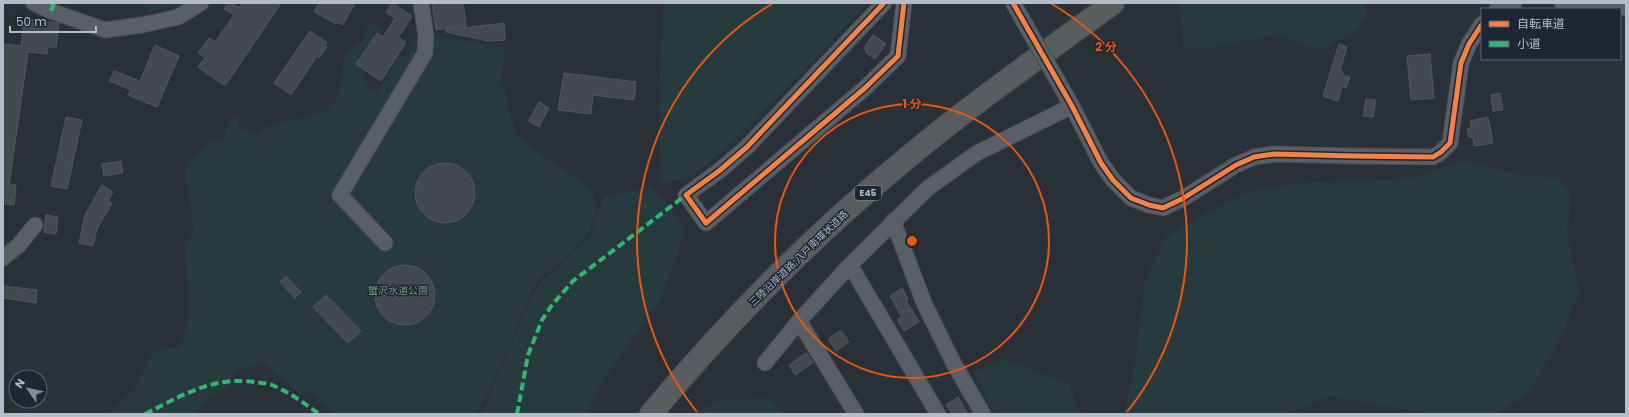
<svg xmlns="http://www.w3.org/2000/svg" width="1629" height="417" font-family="Poppins,'Noto Sans JP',sans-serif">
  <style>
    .green { fill: #273a3e }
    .building { fill: #444950; stroke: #52575f }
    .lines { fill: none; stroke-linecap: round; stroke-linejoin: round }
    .minor-casing { stroke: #484c53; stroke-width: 17 }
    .highway-casing { stroke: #474c53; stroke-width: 24 }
    .minor { stroke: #5a5e66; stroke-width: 15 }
    .highway { stroke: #5a5d60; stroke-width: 22 }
    .minor-bridge-casing { stroke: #484c53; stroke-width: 17; stroke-linecap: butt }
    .minor-bridge { stroke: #5a5e66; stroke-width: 15 }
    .quiet { stroke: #33b770; stroke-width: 4; stroke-dasharray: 8 4; stroke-linecap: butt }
    .cycleway-casing { stroke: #1d2633; stroke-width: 8 }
    .cycleway { stroke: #f48246; stroke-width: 5 }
    .ring { fill: none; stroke: #e8590c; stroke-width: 2 }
    .labels { text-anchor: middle; stroke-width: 3; stroke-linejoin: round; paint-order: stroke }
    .shield { fill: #1d2633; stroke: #878f9c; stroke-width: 1 }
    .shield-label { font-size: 9px; font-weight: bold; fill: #b4bcc9 }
    .street-label { font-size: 10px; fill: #b4bcc9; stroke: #1d2633 }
    .park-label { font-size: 10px; fill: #6b9a76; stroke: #1d2633 }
    .centre { fill: #e8590c; stroke: #1d2633; stroke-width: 2 }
    .ring-label { font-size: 12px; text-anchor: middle; font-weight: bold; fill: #e8590c; stroke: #1d2633; stroke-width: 3; stroke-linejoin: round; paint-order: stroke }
  </style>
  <rect width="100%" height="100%" fill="#2a3038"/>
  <!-- green -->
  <path class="green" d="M 142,3 L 185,3 L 183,5 L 150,12 Z
    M 663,3 L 868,3 L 744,132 L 691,178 L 660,182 L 659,105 Z
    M 1179,3 L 1362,3 L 1368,12 L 1354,33 L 1342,38 L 1321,51 L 1277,34 L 1217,47 L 1184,49 Z
    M 374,22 L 382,29 L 363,79 L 369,90 L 377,93 L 398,57 L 406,57 L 420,34 L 505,47 L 500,88 L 506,91 L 508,106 L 517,136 L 535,151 L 587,186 L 595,196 L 594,202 L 597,209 L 589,233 L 567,257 L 541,277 L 532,291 L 511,343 L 477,414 L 338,414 L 310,391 L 300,394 L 263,363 L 239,370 L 226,389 L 210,395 L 194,414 L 111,414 L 111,411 L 134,389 L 152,354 L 164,348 L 181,347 L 189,316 L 185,246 L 194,231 L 185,173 L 191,161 L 210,142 L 222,142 L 230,117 L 238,117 L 238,128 L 259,134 L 263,128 L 325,112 L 338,98 L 345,55 L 362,41 L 366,27 Z
    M 1468,161 L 1523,176 L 1558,178 L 1571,196 L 1567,235 L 1580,293 L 1557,345 L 1527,396 L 1493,414 L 1431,414 L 1330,396 L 1286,414 L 1124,414 L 1135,363 L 1145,281 L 1165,238 L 1208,212 L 1252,191 L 1312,182 L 1363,181 L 1416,178 L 1449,165 Z
    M 649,188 L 664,198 L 686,230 L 661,298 L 605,378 L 585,414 L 481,414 L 534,292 L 544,279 L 570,257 L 590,236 L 604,197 Z
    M 1003,359 L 1068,383 L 1082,414 L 995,414 L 973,372 Z
    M 769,398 L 784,414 L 693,414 L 721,400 Z"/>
  <!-- building -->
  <path class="building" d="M 228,3 L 232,3 L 239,8 L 242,3 L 281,3 L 225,86 L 198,67 L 205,58 L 198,53 L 209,38 L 215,42 L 234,15 L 224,9 Z
    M 319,3 L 355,3 L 343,25 L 338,22 L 336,24 L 314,12 Z
    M 392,3 L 412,16 L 398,38 L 406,42 L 381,81 L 356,64 L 377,33 L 383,37 L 395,18 L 386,12 Z
    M 432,3 L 463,3 L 466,26 L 436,30 Z
    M 24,19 L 59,23 L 56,47 L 48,47 L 47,54 L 28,52 L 9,185 L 16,185 L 14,205 L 5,204 L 6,200 L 3,200 L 3,44 L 21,46 Z
    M 504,23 L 505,40 L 488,41 L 446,32 L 446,30 Z
    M 310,31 L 327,43 L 325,45 L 327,47 L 319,58 L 317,56 L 291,95 L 274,83 Z
    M 873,35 L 886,44 L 875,59 L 865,52 L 867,50 L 864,48 Z
    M 1339,44 L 1347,47 L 1340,71 L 1343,72 L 1343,75 L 1350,77 L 1346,88 L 1342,87 L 1338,101 L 1323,96 Z
    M 155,45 L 179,56 L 157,107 L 128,95 L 131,90 L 110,81 L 114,71 L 140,81 Z
    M 1430,54 L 1434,98 L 1411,100 L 1407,56 Z
    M 564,73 L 636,82 L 634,100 L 593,95 L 591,114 L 558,110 Z
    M 1500,93 L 1503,110 L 1493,111 L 1491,95 Z
    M 1366,99 L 1376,100 L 1373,117 L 1363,116 Z
    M 539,102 L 549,108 L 539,127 L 529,121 Z
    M 66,117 L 82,120 L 67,189 L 51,186 Z
    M 1488,117 L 1493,143 L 1474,146 L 1473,137 L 1469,137 L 1467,129 L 1471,128 L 1470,121 Z
    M 121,161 L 123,173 L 104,176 L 102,164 Z
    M415 193a30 30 0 1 1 60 0a30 30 0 1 1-60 0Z
    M 102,185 L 113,192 L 108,201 L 112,203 L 97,229 L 93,246 L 79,243 L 85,215 Z
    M 46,215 L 58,217 L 56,234 L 44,232 Z
    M375 295a30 30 0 1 1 60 0a30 30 0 1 1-60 0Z
    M 286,276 L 301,292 L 295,298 L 280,282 Z
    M 3,286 L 37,290 L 36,303 L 3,298 Z
    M 902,288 L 908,299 L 906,300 L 919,322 L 904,331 L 897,320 L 902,317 L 890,296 Z
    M 326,295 L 361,331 L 348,343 L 313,307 Z
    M 841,330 L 849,342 L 836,351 L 828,339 Z
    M 806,353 L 813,363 L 795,375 L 789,365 Z
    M 958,397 L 968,414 L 952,414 L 946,405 Z"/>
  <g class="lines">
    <!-- minor casing -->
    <g class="minor-casing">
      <path id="minor" d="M 34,3 L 51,11 L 105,30 L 142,25 L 178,17 L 201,3
        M 884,3 L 747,147 L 719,171 L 686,195 L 706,223 L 865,88 L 898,56 L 904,3
        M 1562,3 L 1626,8
        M 1497,9 L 1507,4 L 1514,3
        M 1060,85 L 1072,106 L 1101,163 L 1113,180 L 1131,198 L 1149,205 L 1163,208 L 1182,199 L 1236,165 L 1254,157 L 1274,154 L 1353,156 L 1433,157 L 1441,152 L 1450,143 L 1461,63 L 1469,44 L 1482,24
        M 893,221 L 924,303 L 954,364 L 983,414
        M 385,243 L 340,195 L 425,53 L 426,36 L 421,3
        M 3,258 L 19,245 L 35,225
        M 850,265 L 938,414
        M 799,321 L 856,414
        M 765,363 L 799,321 L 850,265 L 928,188 L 977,153 L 1072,106"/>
    </g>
    <!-- highway casing -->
    <g class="highway-casing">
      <path id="highway" d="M 651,414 C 729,320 819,230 913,153 C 977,100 1046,52 1113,3"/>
    </g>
    <!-- minor -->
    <use href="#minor" class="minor"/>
    <!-- highway -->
    <use href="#highway" class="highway"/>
    <!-- minor-bridge casing -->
    <g class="minor-bridge-casing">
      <path id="minor-bridge" d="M 1013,3 L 1060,85"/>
    </g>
    <!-- minor-bridge -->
    <use href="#minor-bridge" class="minor-bridge"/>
    <!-- quiet -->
    <path class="quiet" d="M 51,11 L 54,3
      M 145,414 C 181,396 213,376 254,382 C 260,383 267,383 272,385 C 289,392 304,403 319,414
      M 517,414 L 528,355 L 542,320 L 552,305 L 573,281 L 686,195"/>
    <!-- cycleway casing -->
    <g class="cycleway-casing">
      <path id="cycleway" d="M 884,3 L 747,147 L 719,171 L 686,195 L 706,223 L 865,88 L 898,56 L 904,3
        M 1013,3 L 1072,106 L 1101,163 L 1113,180 L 1131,198 L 1149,205 L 1163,208 L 1182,199 L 1236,165 L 1254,157 L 1274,154 L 1353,156 L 1433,157 L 1441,152 L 1450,143 L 1461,63 L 1469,44 L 1482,24"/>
    </g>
    <!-- cycleway -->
    <use href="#cycleway" class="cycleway"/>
  </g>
  <!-- distance rings -->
  <g class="ring">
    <circle cx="912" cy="241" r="137"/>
    <path d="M697 412A275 275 0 0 1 772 4M1052 4A275 275 0 0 1 1127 412"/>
  </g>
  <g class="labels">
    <!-- shield labels -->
    <rect class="shield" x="855" y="186" width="26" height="14" rx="3"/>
    <g class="shield-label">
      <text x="868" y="196">E45</text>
    </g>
    <!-- street labels -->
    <g class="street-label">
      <text transform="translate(798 258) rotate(-44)" y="4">三陸沿岸道路;八戸南環状道路</text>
    </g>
    <!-- park labels -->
    <g class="park-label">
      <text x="398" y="294">蟹沢水道公園</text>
    </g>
  </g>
  <circle cx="912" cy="241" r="6" class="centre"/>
  <g class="ring-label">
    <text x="1106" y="51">2 分</text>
    <text x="912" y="108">1 分</text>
  </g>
  <!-- border -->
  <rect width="1629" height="417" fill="none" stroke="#b4bcc9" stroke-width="8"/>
  <!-- legend -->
  <rect x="1481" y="8" width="140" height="52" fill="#1d2633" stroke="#59626f"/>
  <rect x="1489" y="21" width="20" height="6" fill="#f48246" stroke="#59626f"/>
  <text x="1517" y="28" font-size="12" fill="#b4bcc9">自転車道</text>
  <rect x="1489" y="41" width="20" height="6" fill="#33b770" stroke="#59626f"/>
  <text x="1517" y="48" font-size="12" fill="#b4bcc9">小道</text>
  <!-- north arrow -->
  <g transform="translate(28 389) rotate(304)"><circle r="19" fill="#1d2633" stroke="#59626f"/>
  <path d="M0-3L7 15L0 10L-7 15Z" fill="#848b96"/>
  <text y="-6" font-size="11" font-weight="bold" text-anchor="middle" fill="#b4bcc9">N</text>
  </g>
  <!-- scale -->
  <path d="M10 26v6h86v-6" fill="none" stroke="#b4bcc9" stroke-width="2"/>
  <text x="16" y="26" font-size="12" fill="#b4bcc9" stroke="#1d2633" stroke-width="3" paint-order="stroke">50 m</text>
</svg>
